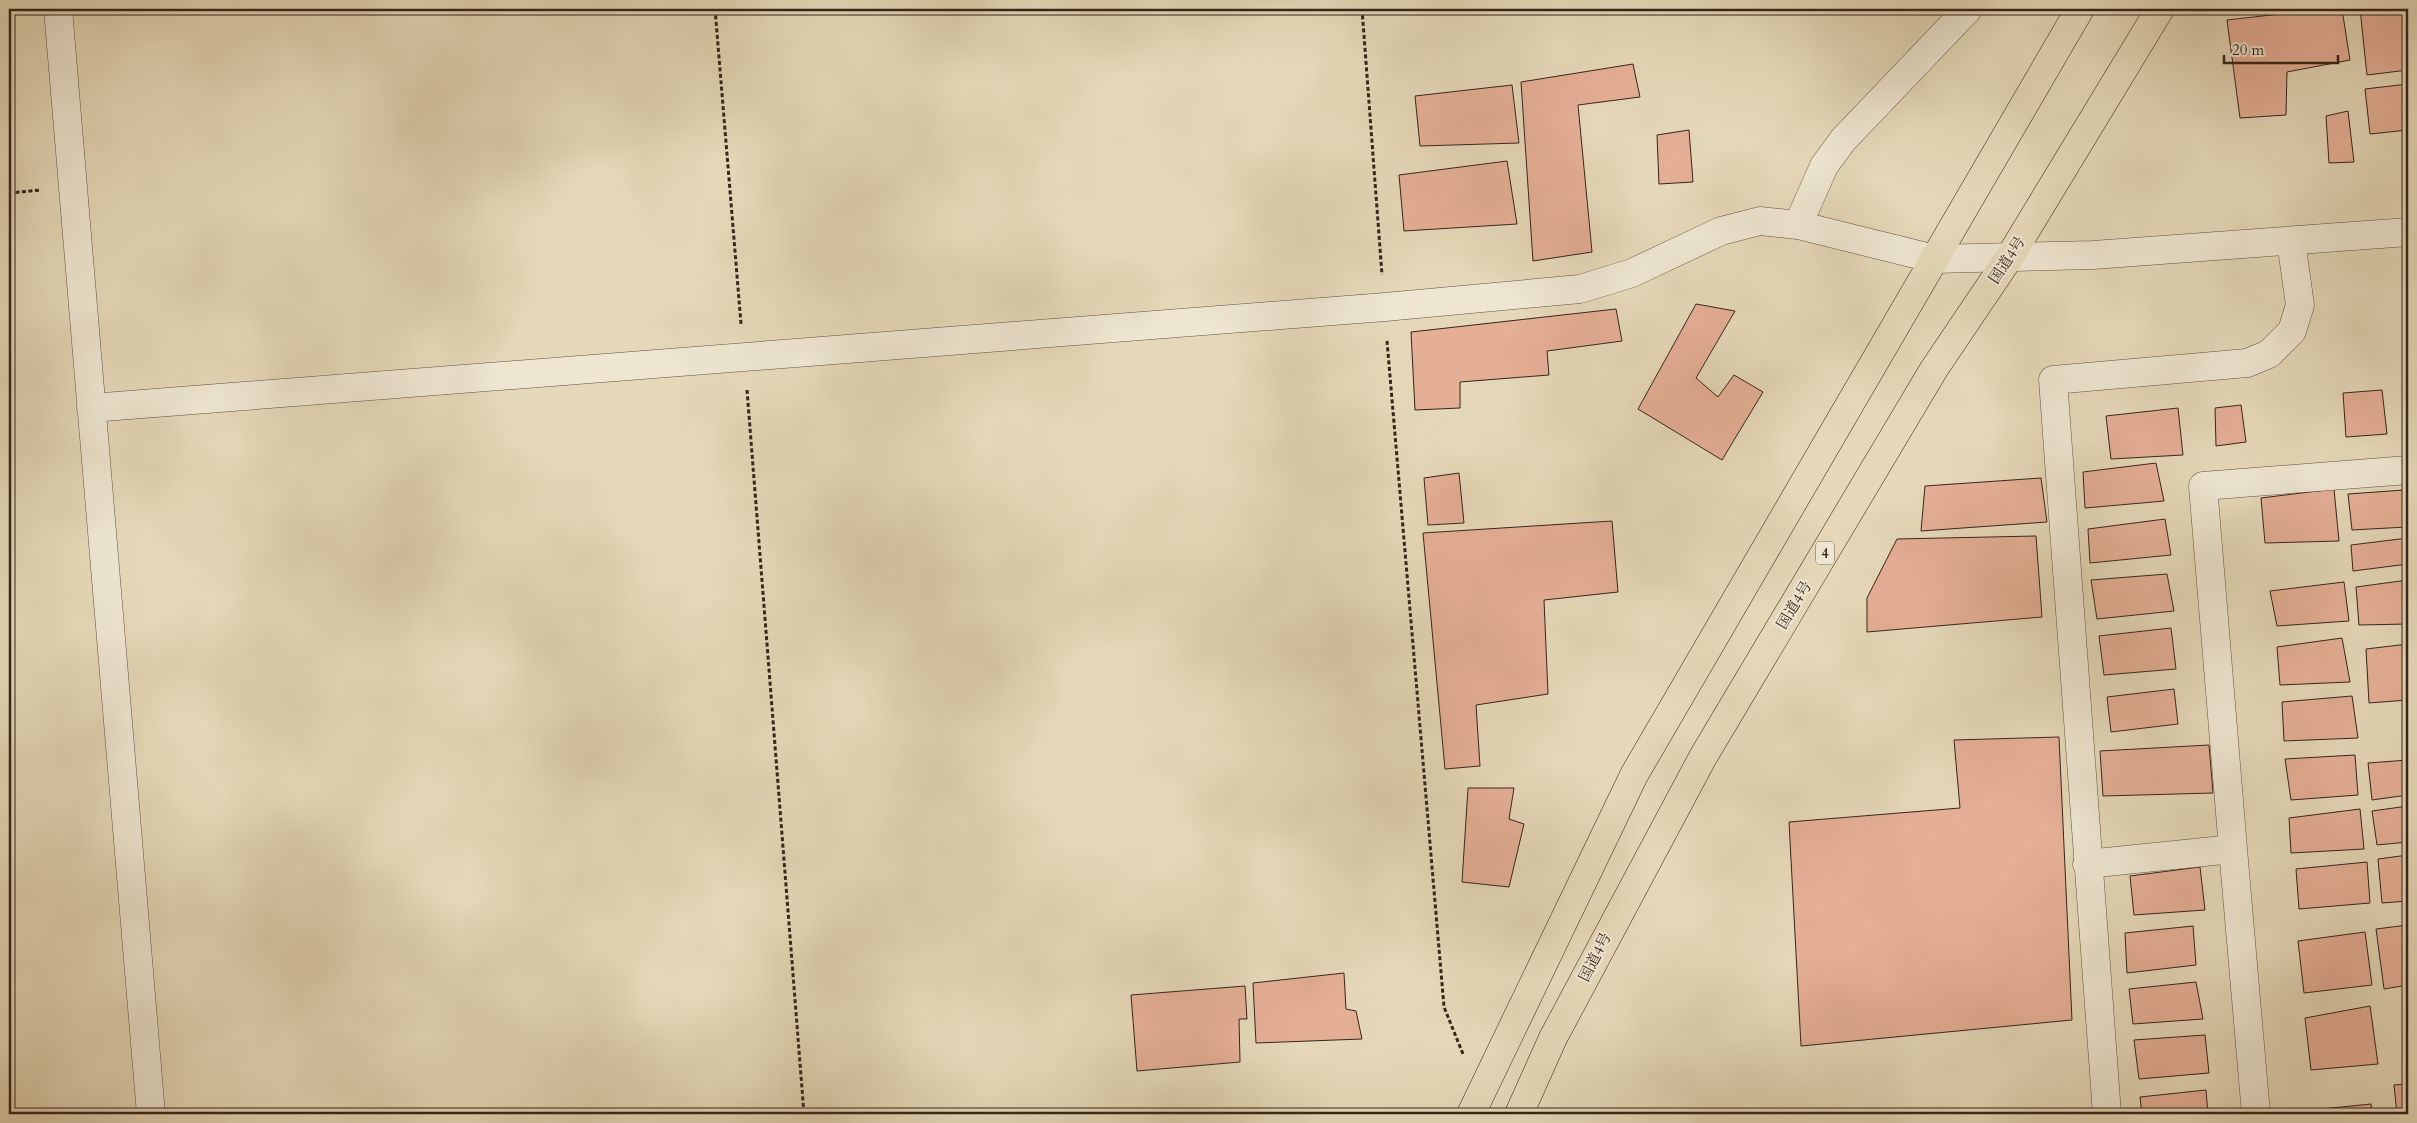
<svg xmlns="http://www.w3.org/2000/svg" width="2417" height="1123" font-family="Cardo,'Noto Serif JP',serif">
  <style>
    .building { fill: #e5af96; stroke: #37241b }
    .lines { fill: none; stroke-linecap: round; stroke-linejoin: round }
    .minor-casing { stroke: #625142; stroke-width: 29 }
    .highway-casing { stroke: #37241b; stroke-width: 29 }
    .path { stroke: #37241b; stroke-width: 3; stroke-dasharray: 4 2.5; stroke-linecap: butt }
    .minor { stroke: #eee6d1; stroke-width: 28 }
    .highway { stroke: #e5d8b8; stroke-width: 28 }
    .labels { text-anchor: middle; stroke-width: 4.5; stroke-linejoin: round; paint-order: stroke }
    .shield { fill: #eee6d1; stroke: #6e5e52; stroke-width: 1 }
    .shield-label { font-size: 14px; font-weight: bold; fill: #37241b }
    .street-label { font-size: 15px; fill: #37241b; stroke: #eee6d1 }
  </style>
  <rect width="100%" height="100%" fill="#e5d8b8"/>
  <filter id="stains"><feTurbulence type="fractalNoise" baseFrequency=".004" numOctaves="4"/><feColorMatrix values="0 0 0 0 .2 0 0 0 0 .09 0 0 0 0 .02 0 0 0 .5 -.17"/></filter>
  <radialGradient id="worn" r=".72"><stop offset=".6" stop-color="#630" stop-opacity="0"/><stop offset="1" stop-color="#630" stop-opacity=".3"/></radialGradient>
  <!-- building -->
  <path class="building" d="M 2324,9 L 2342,9 L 2350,60 L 2287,72 L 2286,115 L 2240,118 L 2227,20 Z
    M 2360,9 L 2408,9 L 2408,70 L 2367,75 Z
    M 1633,64 L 1640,97 L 1578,105 L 1592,252 L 1533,261 L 1521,82 Z
    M 2408,84 L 2408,130 L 2370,134 L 2365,89 Z
    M 1512,85 L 1519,143 L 1420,146 L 1415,96 Z
    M 2348,111 L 2354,162 L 2329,163 L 2326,116 Z
    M 1689,130 L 1693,182 L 1659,184 L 1657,135 Z
    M 1507,161 L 1517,224 L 1404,231 L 1399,175 Z
    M 1696,304 L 1735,311 L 1696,378 L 1718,397 L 1734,375 L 1763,392 L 1722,460 L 1638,409 Z
    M 1616,309 L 1622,341 L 1547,351 L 1549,375 L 1460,382 L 1460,408 L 1415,410 L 1411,332 Z
    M 2408,319 L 2408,396 L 2407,396 L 2403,320 Z
    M 2382,390 L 2387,434 L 2346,437 L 2343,393 Z
    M 2241,405 L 2246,442 L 2216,446 L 2215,408 Z
    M 2178,408 L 2183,455 L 2111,459 L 2106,416 Z
    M 2156,463 L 2164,501 L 2085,508 L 2083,472 Z
    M 1459,473 L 1464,523 L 1428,525 L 1424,478 Z
    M 2041,478 L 2047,522 L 1921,531 L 1925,486 Z
    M 2334,489 L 2339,541 L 2265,543 L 2261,498 Z
    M 2404,490 L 2407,527 L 2352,530 L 2348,494 Z
    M 2165,519 L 2171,555 L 2090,563 L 2088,529 Z
    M 1612,521 L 1618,592 L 1544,600 L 1548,694 L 1476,705 L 1480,766 L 1445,769 L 1423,533 Z
    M 2036,536 L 2042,617 L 1867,632 L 1867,598 L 1897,539 Z
    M 2408,538 L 2408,564 L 2353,571 L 2351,545 Z
    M 2167,574 L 2174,611 L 2097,619 L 2091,580 Z
    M 2408,580 L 2408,624 L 2359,625 L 2356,587 Z
    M 2344,582 L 2349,621 L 2277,626 L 2270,591 Z
    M 2171,628 L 2176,669 L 2104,675 L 2099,636 Z
    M 2342,638 L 2350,682 L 2280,685 L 2277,647 Z
    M 2408,644 L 2408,700 L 2369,703 L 2366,649 Z
    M 2174,689 L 2178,724 L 2111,732 L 2107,697 Z
    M 2352,696 L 2358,738 L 2284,741 L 2282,702 Z
    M 2059,737 L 2072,1020 L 1801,1046 L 1789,822 L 1960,808 L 1954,740 Z
    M 2209,745 L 2213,793 L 2103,796 L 2100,751 Z
    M 2355,755 L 2358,795 L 2291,800 L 2285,759 Z
    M 2408,760 L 2408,795 L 2372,800 L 2368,763 Z
    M 1468,788 L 1514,788 L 1509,819 L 1524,824 L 1509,887 L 1462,882 Z
    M 2408,806 L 2408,842 L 2377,845 L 2372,811 Z
    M 2360,809 L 2364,849 L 2291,853 L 2289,818 Z
    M 2408,855 L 2408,901 L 2382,903 L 2378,859 Z
    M 2367,862 L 2370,903 L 2299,909 L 2296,869 Z
    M 2200,867 L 2205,910 L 2134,915 L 2130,876 Z
    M 2408,925 L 2408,985 L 2384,989 L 2376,929 Z
    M 2193,926 L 2196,965 L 2127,973 L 2125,933 Z
    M 2365,932 L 2372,985 L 2304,993 L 2298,941 Z
    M 1344,973 L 1346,1009 L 1356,1011 L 1362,1039 L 1256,1043 L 1253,983 Z
    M 2196,982 L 2203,1019 L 2133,1024 L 2129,989 Z
    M 1245,986 L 1247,1019 L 1239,1019 L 1240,1062 L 1137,1071 L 1131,995 Z
    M 2370,1006 L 2378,1064 L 2311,1070 L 2305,1018 Z
    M 2205,1035 L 2209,1073 L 2139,1079 L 2134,1040 Z
    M 2408,1084 L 2408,1114 L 2397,1114 L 2394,1085 Z
    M 2206,1090 L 2208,1114 L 2142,1114 L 2140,1097 Z
    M 2371,1104 L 2372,1114 L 2293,1114 L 2292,1112 Z"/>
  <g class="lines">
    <!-- minor casing -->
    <g class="minor-casing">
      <path id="minor" d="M 58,9 L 151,1114
        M 1798,225 L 1824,166 L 1843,140 L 1968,9
        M 91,408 L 1385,307 L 1580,289 L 1632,273 L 1721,231 L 1760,221 L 1798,225 L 1935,259 L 2093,255 L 2408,232
        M 2233,849 L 2203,486 L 2408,470
        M 2087,864 L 2233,849 L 2256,1114
        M 2107,1114 L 2053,380 L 2247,363 L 2269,354 L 2292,331 L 2300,305 L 2291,241"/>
    </g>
    <!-- highway casing -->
    <g class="highway-casing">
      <path id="highway" d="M 1471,1114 L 1634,775 L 2080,9
        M 1519,1114 L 1553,1038 L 1703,757 L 1934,369 L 2009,258 L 2160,9"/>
    </g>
    <!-- path -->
    <path class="path" d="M 715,9 L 741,324
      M 1362,9 L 1382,275
      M 9,193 L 41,190
      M 1387,341 L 1444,1007 L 1463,1054
      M 747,390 L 804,1114"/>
    <!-- minor -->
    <use href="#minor" class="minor"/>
    <!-- highway -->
    <use href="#highway" class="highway"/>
  </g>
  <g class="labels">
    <!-- shield labels -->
    <rect class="shield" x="1816" y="541.5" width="18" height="23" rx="4"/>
    <g class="shield-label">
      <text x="1825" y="558">4</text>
    </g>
    <!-- street labels -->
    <g class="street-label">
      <text transform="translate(2007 260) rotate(-57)" y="5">国道4号</text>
      <text transform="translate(1794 605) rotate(-59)" y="5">国道4号</text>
      <text transform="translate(1595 957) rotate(-63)" y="5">国道4号</text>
    </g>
  </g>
  <!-- margin -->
  <rect width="2417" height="1123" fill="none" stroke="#e5d8b8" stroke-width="30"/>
  <rect x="10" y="10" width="2397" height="1103" fill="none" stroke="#37241b" stroke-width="2.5"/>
  <rect x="15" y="15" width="2387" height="1093" fill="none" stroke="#37241b"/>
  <!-- scale -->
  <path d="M2224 55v8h114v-8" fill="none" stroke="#37241b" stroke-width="2.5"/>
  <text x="2232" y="55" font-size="15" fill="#37241b" stroke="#eee6d1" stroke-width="4" paint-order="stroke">20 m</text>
  <rect width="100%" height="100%" filter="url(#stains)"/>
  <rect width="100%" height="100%" fill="url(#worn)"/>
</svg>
